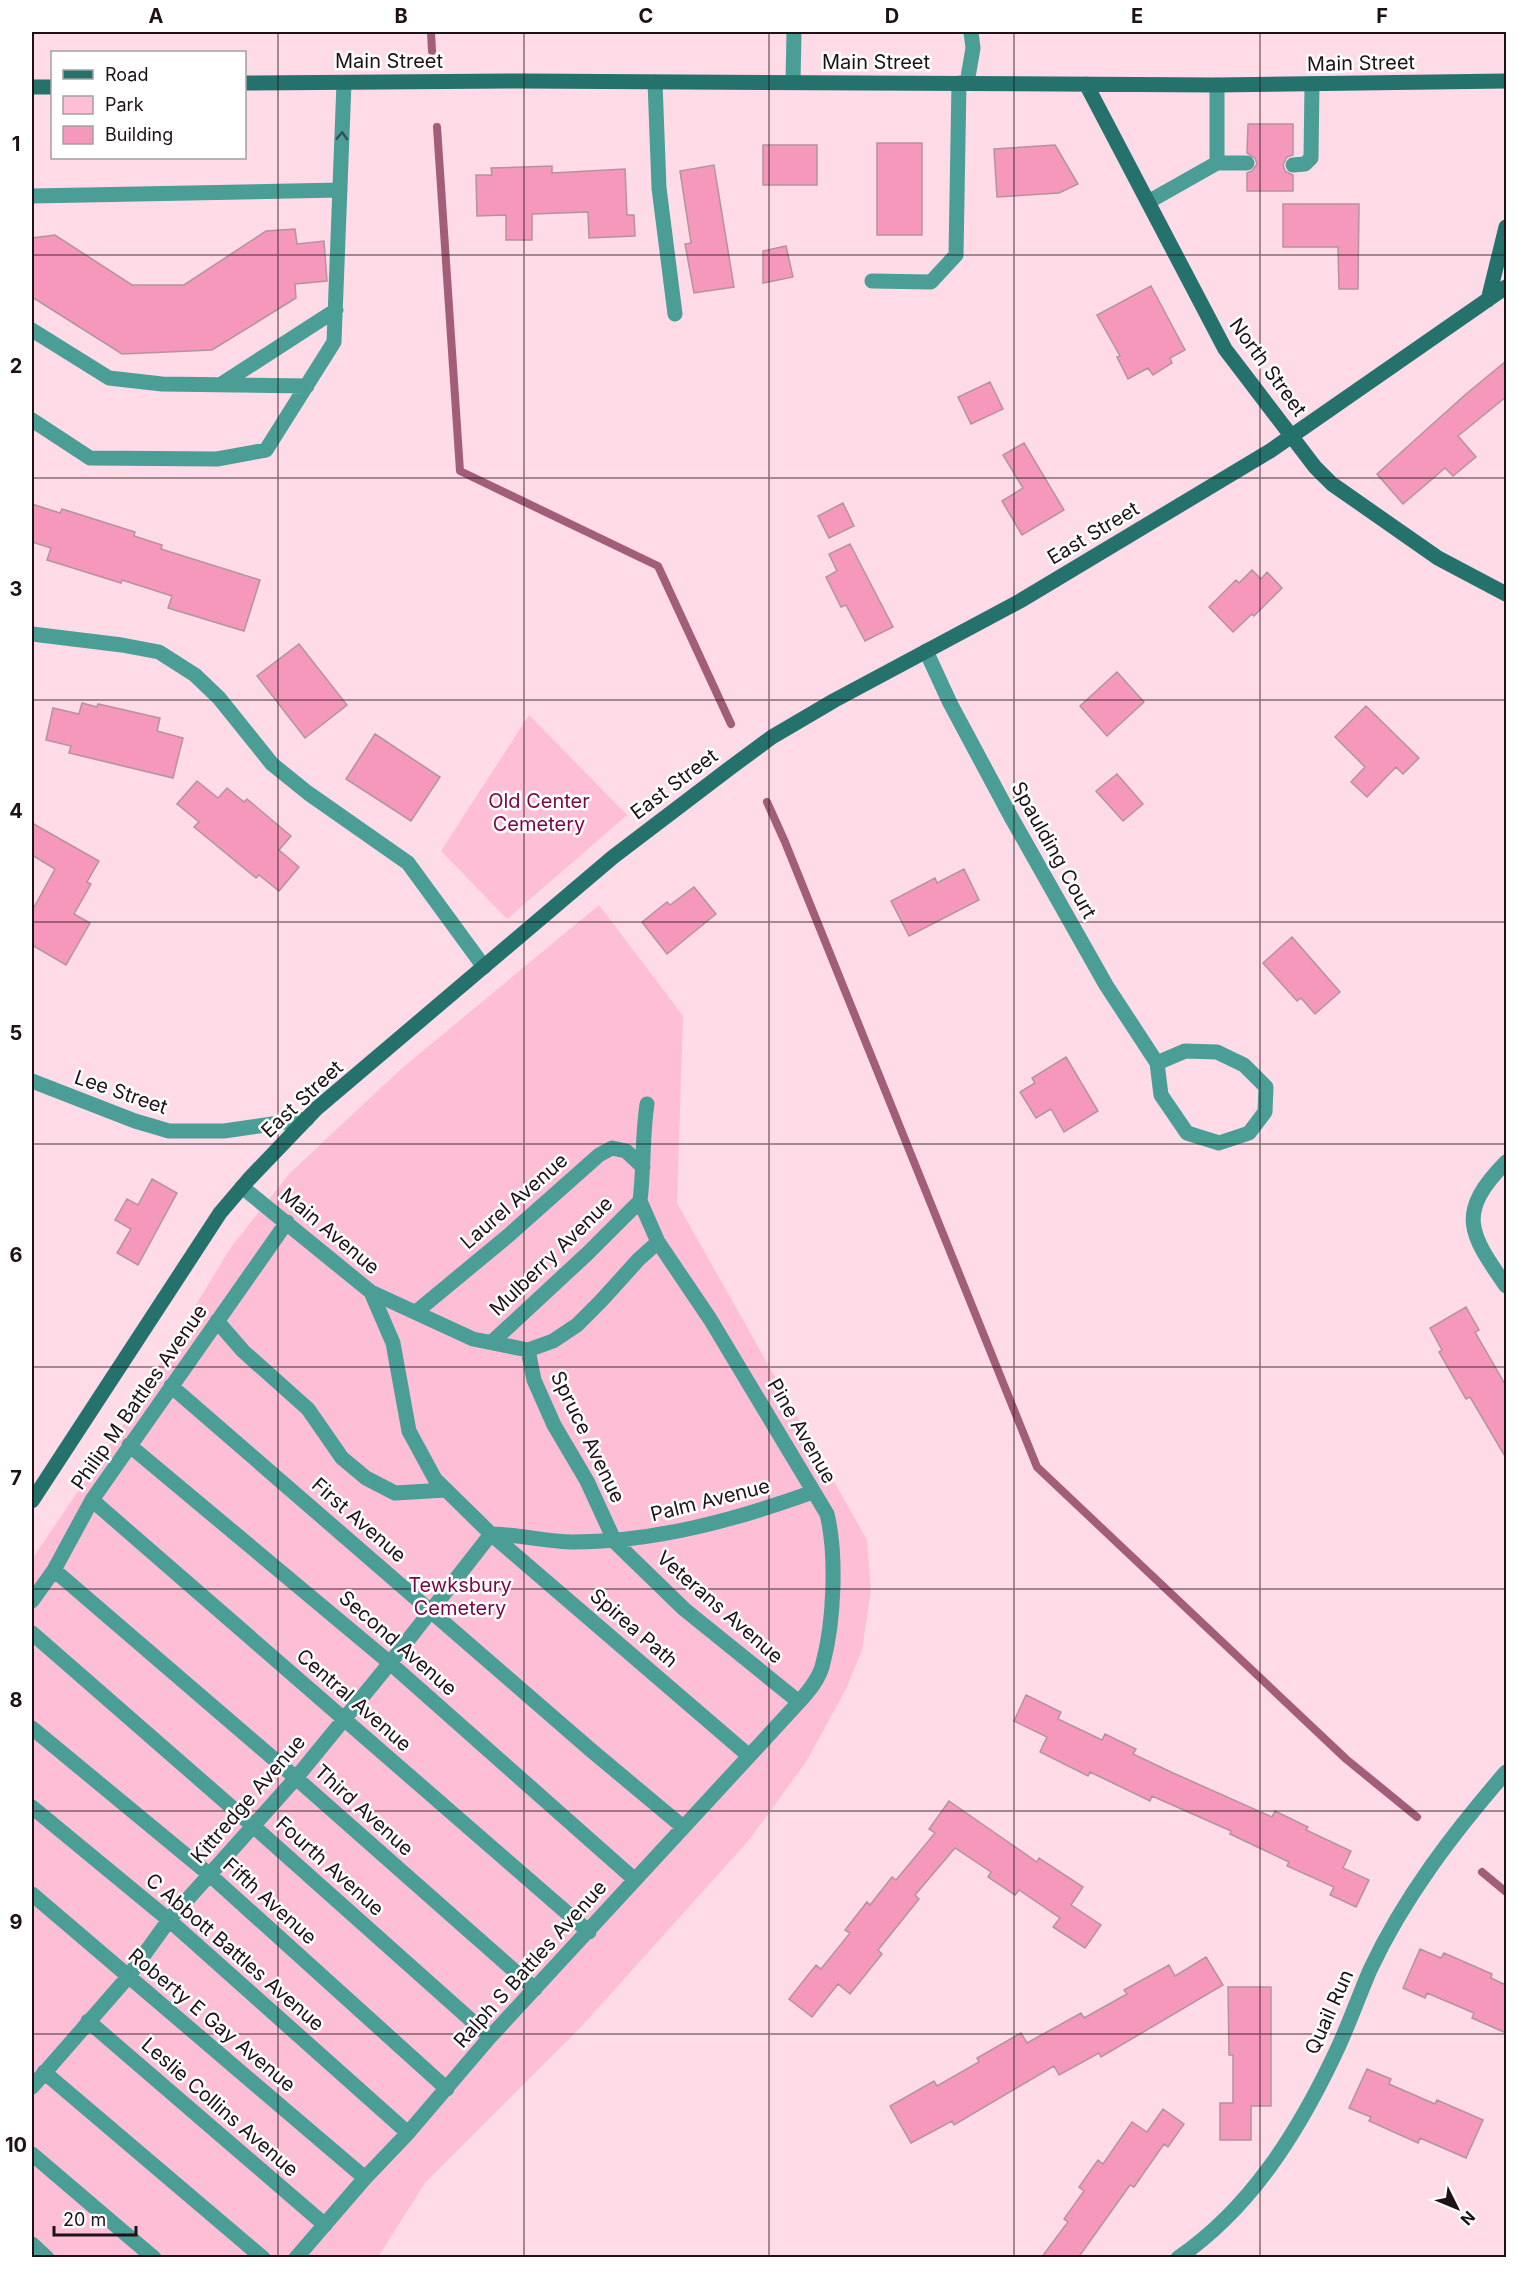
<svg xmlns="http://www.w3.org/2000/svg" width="1538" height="2289" font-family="Inter,sans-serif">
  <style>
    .green { fill: #febfd6 }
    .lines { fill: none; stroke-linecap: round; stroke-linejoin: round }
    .stream { stroke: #a25e78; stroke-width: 8 }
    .building { fill: #f697bc; stroke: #b4939f; stroke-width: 1.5 }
    .service { stroke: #4b9e96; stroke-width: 15 }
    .minor { stroke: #4b9e96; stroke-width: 15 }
    .secondary { stroke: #25726c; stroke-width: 15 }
    .oneway { stroke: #325150 }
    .grid { fill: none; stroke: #1e1216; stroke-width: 1.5; stroke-opacity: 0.55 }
    .labels { text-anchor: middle; stroke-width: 5; stroke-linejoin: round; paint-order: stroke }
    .street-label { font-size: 20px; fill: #1e1216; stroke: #fff }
    .park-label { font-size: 20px; fill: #7a0646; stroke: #fff }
    .neatline { fill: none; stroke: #1e1216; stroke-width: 2 }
    .grid-label { font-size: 20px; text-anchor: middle; font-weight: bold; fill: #1e1216 }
  </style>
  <rect width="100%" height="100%" fill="#fedbe7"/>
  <!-- green -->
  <path class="green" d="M 529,715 L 627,815 L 507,919 L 441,851 Z
    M 599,905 L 683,1016 L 677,1203 L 867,1540 L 871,1590 L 862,1650 L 845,1691 L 806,1762 L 749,1840 L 581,2027 L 425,2183 L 378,2257 L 32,2258 L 32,1559 L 121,1428 L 231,1247 L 290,1173 L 401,1069 Z"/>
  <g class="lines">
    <!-- stream -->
    <path class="stream" d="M 431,32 L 432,51
      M 437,127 L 460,471 L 658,566 L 731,724
      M 767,802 L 785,842 L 1037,1467 L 1346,1759 L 1417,1817
      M 1482,1872 L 1506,1892"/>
  </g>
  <!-- building -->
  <path class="building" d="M 1248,124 L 1293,124 L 1293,155 L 1287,157 L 1283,165 L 1285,171 L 1293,175 L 1293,191 L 1247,191 L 1247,173 L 1252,171 L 1257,164 L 1255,158 L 1247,153 Z
    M 877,143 L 922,143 L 922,235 L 877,235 Z
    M 763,145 L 817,145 L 817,185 L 763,185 Z
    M 1055,145 L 1078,184 L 1059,193 L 997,197 L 994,149 Z
    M 714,165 L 734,287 L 694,293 L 685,244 L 691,243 L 680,171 Z
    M 552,166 L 552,173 L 625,169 L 627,215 L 634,215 L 635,236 L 589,238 L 588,212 L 532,214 L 532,240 L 506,240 L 506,215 L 477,216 L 476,175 L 492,175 L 491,168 Z
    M 1283,204 L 1359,204 L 1358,289 L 1339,289 L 1338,247 L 1283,247 Z
    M 295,229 L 297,244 L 324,241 L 327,281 L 295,284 L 296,298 L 212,350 L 122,354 L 32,297 L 32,238 L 55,235 L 132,285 L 184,285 L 266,231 Z
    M 786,246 L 793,277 L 763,283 L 763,251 Z
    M 1151,286 L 1185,350 L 1170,358 L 1172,363 L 1153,375 L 1148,368 L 1128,379 L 1117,357 L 1120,356 L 1097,315 Z
    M 1506,361 L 1506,397 L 1458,436 L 1476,457 L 1453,476 L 1445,468 L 1403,504 L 1377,474 L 1466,394 Z
    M 990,382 L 1003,409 L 971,424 L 958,397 Z
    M 1024,443 L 1064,510 L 1022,535 L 1002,501 L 1023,488 L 1003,455 Z
    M 843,503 L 854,526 L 829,538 L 818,516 Z
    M 32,504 L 60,513 L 62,509 L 135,532 L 134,536 L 162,545 L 161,549 L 260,580 L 244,631 L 168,608 L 172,596 L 122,580 L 121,583 L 47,560 L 51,548 L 32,542 Z
    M 850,544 L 893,627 L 865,641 L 846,605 L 841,607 L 826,577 L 837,571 L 829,554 Z
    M 1252,570 L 1261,579 L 1267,572 L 1282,588 L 1254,616 L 1252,614 L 1233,632 L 1209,607 L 1236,580 L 1239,583 Z
    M 299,644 L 347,705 L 305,738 L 257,676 Z
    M 1117,672 L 1144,702 L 1107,736 L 1080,706 Z
    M 82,703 L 97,707 L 98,704 L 160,718 L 157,731 L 183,738 L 173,778 L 69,753 L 71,746 L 46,740 L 53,708 L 79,714 Z
    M 1366,706 L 1419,758 L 1403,774 L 1396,767 L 1367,797 L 1351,782 L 1365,767 L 1335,737 Z
    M 375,734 L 440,777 L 411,821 L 346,779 Z
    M 1117,774 L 1143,804 L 1123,821 L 1096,791 Z
    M 197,781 L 218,798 L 227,788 L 244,802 L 247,799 L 291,836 L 279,850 L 299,867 L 279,891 L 259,875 L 256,878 L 194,827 L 199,822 L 177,804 Z
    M 32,823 L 99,861 L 87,882 L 91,884 L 74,914 L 90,923 L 66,965 L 32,945 L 32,911 L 55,869 L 32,855 Z
    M 964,869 L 979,900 L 909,936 L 891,901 L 935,878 L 937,883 Z
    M 694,887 L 716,914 L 667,954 L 642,922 L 667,902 L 670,905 Z
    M 1292,937 L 1340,992 L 1315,1014 L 1301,998 L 1297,1001 L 1263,963 Z
    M 1066,1057 L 1098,1111 L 1064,1132 L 1051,1109 L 1036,1118 L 1020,1092 L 1035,1083 L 1032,1078 Z
    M 152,1179 L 177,1193 L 138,1265 L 117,1253 L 131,1229 L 115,1220 L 127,1199 L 138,1205 Z
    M 1466,1307 L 1479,1330 L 1475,1332 L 1506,1386 L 1506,1458 L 1470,1397 L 1466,1399 L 1439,1352 L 1442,1350 L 1430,1328 Z
    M 1026,1695 L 1061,1712 L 1058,1719 L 1102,1740 L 1105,1734 L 1136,1749 L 1133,1754 L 1171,1772 L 1272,1817 L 1275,1811 L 1308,1827 L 1306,1830 L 1351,1851 L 1343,1868 L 1369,1880 L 1356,1907 L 1330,1895 L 1334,1887 L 1287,1866 L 1289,1862 L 1230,1834 L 1231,1831 L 1152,1796 L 1150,1801 L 1090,1772 L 1088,1776 L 1040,1752 L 1047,1737 L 1014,1721 Z
    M 949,1801 L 1037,1862 L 1039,1858 L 1083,1887 L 1071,1905 L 1101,1925 L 1085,1948 L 1053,1927 L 1060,1918 L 1019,1890 L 1015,1895 L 988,1877 L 991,1872 L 955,1848 L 915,1895 L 919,1899 L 878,1950 L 882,1954 L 850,1994 L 838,1984 L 812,2017 L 789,1999 L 816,1965 L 821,1969 L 850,1933 L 845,1930 L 867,1902 L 870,1905 L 892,1877 L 896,1880 L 935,1833 L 929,1829 Z
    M 1420,1949 L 1441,1958 L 1444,1953 L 1492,1974 L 1491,1978 L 1506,1985 L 1506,2033 L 1472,2018 L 1474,2013 L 1427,1993 L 1425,1998 L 1403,1988 Z
    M 1206,1957 L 1223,1985 L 1101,2057 L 1099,2053 L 1059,2075 L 1054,2066 L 954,2125 L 952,2121 L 911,2143 L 890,2106 L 934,2081 L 937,2086 L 979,2062 L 977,2058 L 1021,2033 L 1027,2043 L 1081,2013 L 1084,2018 L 1127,1994 L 1124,1990 L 1169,1965 L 1175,1976 Z
    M 1228,1987 L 1271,1987 L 1271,2106 L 1251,2106 L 1251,2140 L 1220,2140 L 1220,2103 L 1233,2103 L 1233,2055 L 1229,2055 Z
    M 1367,2069 L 1391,2079 L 1389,2084 L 1435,2104 L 1437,2100 L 1483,2120 L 1466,2158 L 1420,2138 L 1418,2143 L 1369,2121 L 1371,2117 L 1349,2108 Z
    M 1163,2109 L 1184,2124 L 1168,2147 L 1164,2144 L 1134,2187 L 1130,2185 L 1078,2258 L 1041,2258 L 1068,2222 L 1064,2219 L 1084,2191 L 1079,2187 L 1098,2160 L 1103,2164 L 1132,2122 L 1147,2132 Z"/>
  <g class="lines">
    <!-- service -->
    <path class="service" d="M 655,82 L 659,188 L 675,314
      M 793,82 L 794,32
      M 1217,163 L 1217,85
      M 1293,165 L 1305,164 L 1311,158 L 1312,84
      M 32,196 L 340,190
      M 1148,202 L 1217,163 L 1247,163
      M 872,281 L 931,282 L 956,255 L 959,83
      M 32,330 L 109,378 L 162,384 L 307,386
      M 223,383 L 336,310
      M 32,420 L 90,458 L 217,459 L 266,450 L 334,342 L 344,83
      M 242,1187 L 371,1292 L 393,1343 L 409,1431 L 435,1479 L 491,1534 L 748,1755
      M 640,1201 C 644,1169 642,1137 647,1104
      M 371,1292 L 473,1339 L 528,1350 L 553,1341 L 577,1325 L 601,1301 L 639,1259 L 658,1242
      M 416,1312 L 509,1235 L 599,1155 L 612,1148 L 626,1151 L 643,1167
      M 217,1321 L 243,1351 L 308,1409 L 342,1458 L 366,1478 L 395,1493 L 446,1490
      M 492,1342 L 588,1253 L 640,1201
      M 528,1350 L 534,1380 L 554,1425 L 587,1481 L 615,1542 L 684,1609 L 799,1702
      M 171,1386 L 592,1751 L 683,1827
      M 129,1445 L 390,1663 L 634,1879
      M 92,1500 L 589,1932
      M 491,1534 C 518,1534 545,1542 573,1542 C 655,1542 735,1520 813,1492
      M 54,1570 L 296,1778 L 535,1989
      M 32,1601 L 54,1570 L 92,1500 L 287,1222
      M 32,1633 L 252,1825 L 490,2037
      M 32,1728 L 210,1875 L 447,2089
      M 32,1807 L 169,1920 L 408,2133
      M 32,1894 L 365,2178
      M 88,2021 L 325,2225
      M 44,2072 L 263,2258
      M 32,2087 L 128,1977 L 169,1920 L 296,1778 L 390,1663 L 491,1534
      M 32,2154 L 154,2258
      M 32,2244 L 47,2258
      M 296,2258 L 365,2178 L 408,2133 L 490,2037 L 799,1702 C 809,1691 820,1678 823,1663 C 834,1622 837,1555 827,1514 L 710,1319 L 658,1242 L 640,1201"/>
    <!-- minor -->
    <path class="minor" d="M 967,83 L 973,48 L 971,32
      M 32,634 L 122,645 L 159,652 L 195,675 L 219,698 L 272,764 L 308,793 L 408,863 L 484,967
      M 926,651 L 950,703 L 1011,817 L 1106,985 L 1157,1063 L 1161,1095 L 1187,1133 L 1219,1143 L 1249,1133 L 1265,1112 L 1266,1087 L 1244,1065 L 1217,1052 L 1185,1051 L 1157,1063
      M 32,1081 L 135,1121 L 169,1131 L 224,1131 L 307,1119
      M 1506,1162 C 1456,1213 1469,1233 1506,1286
      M 1178,2258 C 1251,2208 1298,2132 1335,2054 C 1348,2027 1358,1998 1370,1970 C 1404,1897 1454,1832 1506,1772"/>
    <!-- secondary -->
    <path class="secondary" d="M 244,83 L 523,81 L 1217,85 L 1506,81
      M 1086,84 L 1225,349 L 1315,467 L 1332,484 L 1438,558 L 1506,594
      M 32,87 L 52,87
      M 1488,300 L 1506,227
      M 32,1501 L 220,1213 L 249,1179 L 316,1109 L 613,857 L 730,768 L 772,737 L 835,700 L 1020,601 L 1270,451 L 1506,287"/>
  </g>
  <!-- one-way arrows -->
  <defs><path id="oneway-chevron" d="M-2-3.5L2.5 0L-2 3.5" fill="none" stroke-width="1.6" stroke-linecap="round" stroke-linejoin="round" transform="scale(1.5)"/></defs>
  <use class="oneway" href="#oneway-chevron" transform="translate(342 136) rotate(-88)"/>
  <!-- grid -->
  <path class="grid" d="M 278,32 L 278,2258M 524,32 L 524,2258M 769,32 L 769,2258M 1014,32 L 1014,2258M 1260,32 L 1260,2258M 32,255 L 1506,255M 32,478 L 1506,478M 32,700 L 1506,700M 32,922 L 1506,922M 32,1144 L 1506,1144M 32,1367 L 1506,1367M 32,1589 L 1506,1589M 32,1811 L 1506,1811M 32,2034 L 1506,2034"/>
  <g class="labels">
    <!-- street labels -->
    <g class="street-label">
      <text x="389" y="68">Main Street</text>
      <text x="876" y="69">Main Street</text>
      <text transform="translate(1361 63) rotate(-1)" y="7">Main Street</text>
      <text transform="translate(1268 367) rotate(54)" y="7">North Street</text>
      <text transform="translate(1093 533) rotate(-31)" y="7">East Street</text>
      <text transform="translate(674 784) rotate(-37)" y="7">East Street</text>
      <text transform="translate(1054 850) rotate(61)" y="7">Spaulding Court</text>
      <text transform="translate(121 1092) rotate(19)" y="7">Lee Street</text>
      <text transform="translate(302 1099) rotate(-43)" y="7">East Street</text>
      <text transform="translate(514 1201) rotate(-41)" y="7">Laurel Avenue</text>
      <text transform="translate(330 1231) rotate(40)" y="7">Main Avenue</text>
      <text transform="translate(551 1256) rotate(-44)" y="7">Mulberry Avenue</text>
      <text transform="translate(139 1397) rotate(-55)" y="7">Philip M Battles Avenue</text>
      <text transform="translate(802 1431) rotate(60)" y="7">Pine Avenue</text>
      <text transform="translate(588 1437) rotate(64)" y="7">Spruce Avenue</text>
      <text transform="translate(710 1500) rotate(-14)" y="7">Palm Avenue</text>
      <text transform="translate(359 1520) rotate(41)" y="7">First Avenue</text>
      <text transform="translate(720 1607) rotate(41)" y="7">Veterans Avenue</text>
      <text transform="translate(634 1628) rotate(41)" y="7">Spirea Path</text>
      <text transform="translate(398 1643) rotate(41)" y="7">Second Avenue</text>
      <text transform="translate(354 1700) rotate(41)" y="7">Central Avenue</text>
      <text transform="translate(248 1799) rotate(-49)" y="7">Kittredge Avenue</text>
      <text transform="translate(364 1810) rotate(42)" y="7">Third Avenue</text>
      <text transform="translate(330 1866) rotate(42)" y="7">Fourth Avenue</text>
      <text transform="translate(270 1901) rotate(42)" y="7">Fifth Avenue</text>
      <text transform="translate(235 1952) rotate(41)" y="7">C Abbott Battles Avenue</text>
      <text transform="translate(530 1964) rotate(-48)" y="7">Ralph S Battles Avenue</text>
      <text transform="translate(1329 2012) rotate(-66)" y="7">Quail Run</text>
      <text transform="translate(212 2020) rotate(40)" y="7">Roberty E Gay Avenue</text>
      <text transform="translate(220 2107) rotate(41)" y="7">Leslie Collins Avenue</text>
    </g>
    <!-- park labels -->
    <g class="park-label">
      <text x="539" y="808">Old Center<tspan x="539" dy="23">Cemetery</tspan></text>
      <text x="460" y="1592">Tewksbury<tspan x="460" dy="23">Cemetery</tspan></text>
    </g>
  </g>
  <!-- border -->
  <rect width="1538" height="2289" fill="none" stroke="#ffffff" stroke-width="66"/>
  <!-- legend -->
  <rect x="51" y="51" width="195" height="108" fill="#ffffff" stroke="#a5a0a2" stroke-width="1.5"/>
  <rect x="63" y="70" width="30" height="9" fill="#25726c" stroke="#a5a0a2" stroke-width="1.5"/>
  <text x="105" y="81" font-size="18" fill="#1e1216">Road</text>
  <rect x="63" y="96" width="30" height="18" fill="#febfd6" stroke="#a5a0a2" stroke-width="1.5"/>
  <text x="105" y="111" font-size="18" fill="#1e1216">Park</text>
  <rect x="63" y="126" width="30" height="18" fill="#f697bc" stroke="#a5a0a2" stroke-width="1.5"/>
  <text x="105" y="141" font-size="18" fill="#1e1216">Building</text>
  <!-- north arrow -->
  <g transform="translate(1457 2208) rotate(133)" stroke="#ffffff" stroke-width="4.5" paint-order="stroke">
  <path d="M0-4.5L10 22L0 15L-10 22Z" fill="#1e1216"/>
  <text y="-9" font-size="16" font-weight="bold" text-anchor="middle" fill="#1e1216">N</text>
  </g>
  <!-- scale -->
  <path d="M54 2226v9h82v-9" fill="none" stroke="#1e1216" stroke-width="3"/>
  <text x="63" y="2226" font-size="18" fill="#1e1216" stroke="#ffffff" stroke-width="4.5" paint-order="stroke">20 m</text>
  <rect x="33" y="33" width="1472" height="2223" class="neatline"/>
  <g class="grid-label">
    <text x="156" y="23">A</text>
    <text x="401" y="23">B</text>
    <text x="646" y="23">C</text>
    <text x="892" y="23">D</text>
    <text x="1137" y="23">E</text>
    <text x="1382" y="23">F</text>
    <text x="16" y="151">1</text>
    <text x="16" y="373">2</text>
    <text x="16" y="596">3</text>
    <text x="16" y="818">4</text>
    <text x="16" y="1040">5</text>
    <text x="16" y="1262">6</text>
    <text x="16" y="1485">7</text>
    <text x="16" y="1707">8</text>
    <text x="16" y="1929">9</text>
    <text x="16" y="2152">10</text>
  </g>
</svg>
